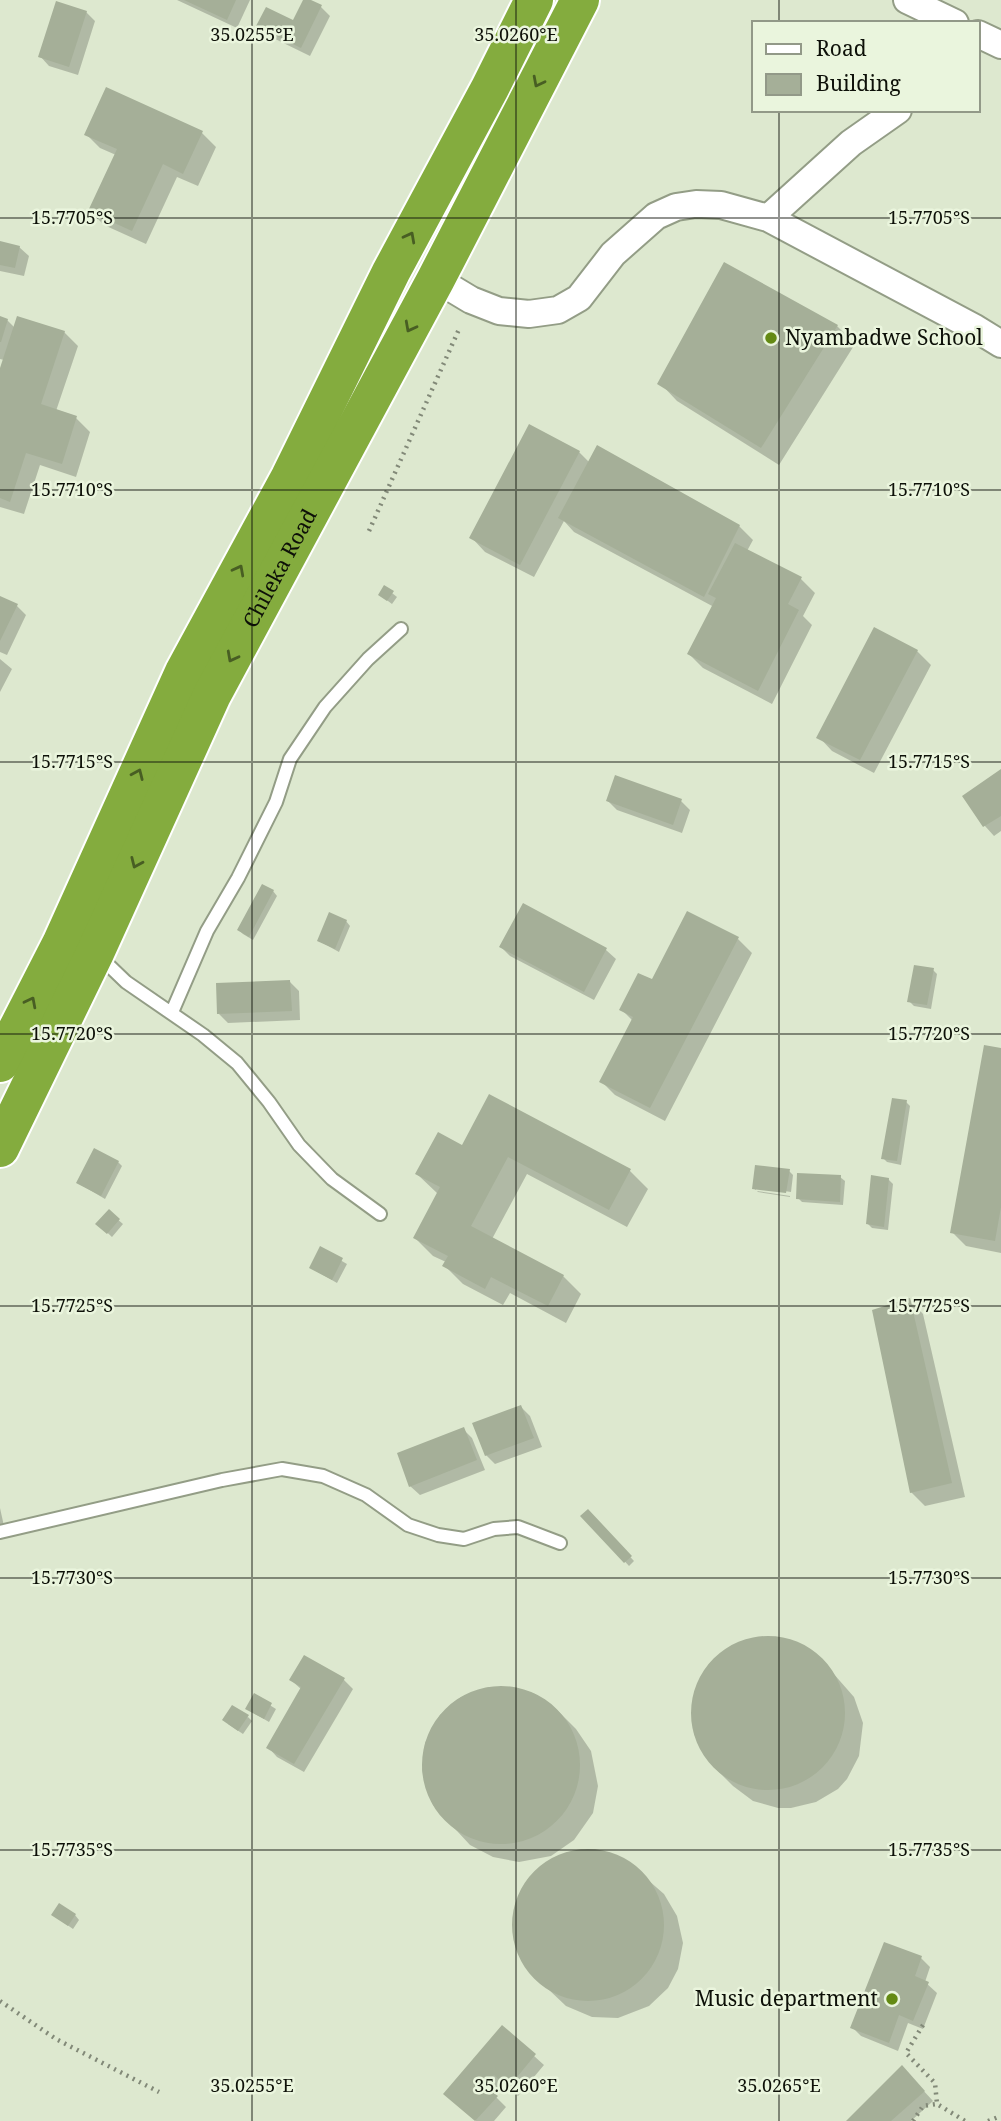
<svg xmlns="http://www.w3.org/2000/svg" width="1001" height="2121" font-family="'Noto Serif',serif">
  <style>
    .shadow { fill: #0003 }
    .building { fill: #a5af98 }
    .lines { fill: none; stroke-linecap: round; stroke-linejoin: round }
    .lane-casing { stroke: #939d86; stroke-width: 16 }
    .street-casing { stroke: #939d86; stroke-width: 30 }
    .highway-casing { stroke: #fff; stroke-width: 42 }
    .path { stroke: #828978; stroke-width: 4.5; stroke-dasharray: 2 5; stroke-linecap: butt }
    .lane { stroke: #fff; stroke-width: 12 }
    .street { stroke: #fff; stroke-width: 26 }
    .highway { stroke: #84ac3e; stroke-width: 38 }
    .oneway { stroke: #485e23 }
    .ticks { fill: none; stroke: #0d1008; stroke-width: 2; stroke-opacity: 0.45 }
    .poi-dot { fill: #648a13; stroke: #eaf5dd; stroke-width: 2.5 }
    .labels { text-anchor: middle; stroke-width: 5; stroke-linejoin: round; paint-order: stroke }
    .poi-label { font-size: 21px; fill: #0d1008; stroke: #eaf5dd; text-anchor: start }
    .street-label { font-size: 21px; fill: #0d1008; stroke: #eaf5dd }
    .ticks-label { font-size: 18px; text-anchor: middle; fill: #0d1008; stroke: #eaf5dd; stroke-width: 5; stroke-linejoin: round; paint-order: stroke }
  </style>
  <rect width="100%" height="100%" fill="#dde8cf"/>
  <!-- shadow -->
  <path class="shadow" d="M 177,0 L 250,0 L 237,28 Z
    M 305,0 L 321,7 L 330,16 L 310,56 L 267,35 L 258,26 L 294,23 Z
    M 86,12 L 95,21 L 78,75 L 49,66 L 40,56 Z
    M 202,133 L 216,147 L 198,186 L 177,177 L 146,244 L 104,225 L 90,211 L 116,155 L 100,148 L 86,134 Z
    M 0,243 L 19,247 L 29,256 L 24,276 L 0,271 Z
    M 0,318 L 7,320 L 15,328 L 64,332 L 78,346 L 56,411 L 76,418 L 90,432 L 76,477 L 40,465 L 24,514 L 0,507 L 0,373 L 4,360 L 0,359 Z
    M 837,326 L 855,344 L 779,465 L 677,401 L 660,383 Z
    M 579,452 L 590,463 L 739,526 L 753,540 L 747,551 L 801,579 L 815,593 L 803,616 L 812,625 L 772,704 L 703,668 L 689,654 L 714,607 L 574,532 L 564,521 L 534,577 L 485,552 L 472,538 Z
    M 392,593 L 397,597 L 392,604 L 380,595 Z
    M 0,598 L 17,606 L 26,615 L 7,655 L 0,652 Z
    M 917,651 L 931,665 L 874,773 L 832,751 L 819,737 Z
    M 0,659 L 12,669 L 0,692 Z
    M 1001,771 L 1001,831 L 994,836 L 985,826 L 964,796 Z
    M 608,801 L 681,801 L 690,810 L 682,833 L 617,810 Z
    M 273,891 L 277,896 L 253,940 L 243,934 L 239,930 Z
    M 523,905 L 606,950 L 616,959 L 594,1000 L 510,956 L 501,947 Z
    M 346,921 L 350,926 L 339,952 L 319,941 Z
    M 738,939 L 752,953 L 665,1121 L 615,1095 L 602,1082 L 633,1021 L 621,1009 L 652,981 Z
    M 933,970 L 937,974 L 931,1009 L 914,1006 L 909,1001 Z
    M 290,982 L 299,991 L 300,1020 L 228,1023 L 219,1014 Z
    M 1001,1050 L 1001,1253 L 966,1246 L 952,1232 Z
    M 906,1102 L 910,1106 L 901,1165 L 887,1162 L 883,1158 Z
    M 463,1147 L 630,1171 L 648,1189 L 627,1227 L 527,1174 L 492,1239 L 563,1276 L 581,1294 L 566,1323 L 510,1293 L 503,1305 L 463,1284 L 445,1266 L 446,1262 L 433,1256 L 415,1238 L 438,1194 L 417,1174 Z
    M 118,1162 L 122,1166 L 105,1199 L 78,1183 Z
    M 789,1171 L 793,1175 L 791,1192 L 756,1187 L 756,1190 L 753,1188 Z
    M 840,1177 L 845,1181 L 843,1205 L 802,1202 L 798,1198 Z
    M 888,1179 L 893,1184 L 888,1230 L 872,1228 L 868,1224 Z
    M 757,1191 L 790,1196 L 790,1197 L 758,1192 Z
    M 109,1212 L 123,1224 L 112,1237 L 98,1224 Z
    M 321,1249 L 347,1264 L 337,1283 L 311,1268 Z
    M 910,1300 L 923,1314 L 965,1497 L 925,1506 L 911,1492 Z
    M 521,1407 L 530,1416 L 542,1447 L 495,1464 L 486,1455 Z
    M 463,1429 L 472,1438 L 485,1470 L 420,1495 L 410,1486 Z
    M 0,1508 L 4,1526 L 0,1527 Z
    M 588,1511 L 634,1561 L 629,1566 L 583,1516 Z
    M 763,1638 L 790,1641 L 803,1646 L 818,1656 L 854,1697 L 863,1723 L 859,1756 L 847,1779 L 838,1789 L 816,1802 L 791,1808 L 778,1808 L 753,1801 L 733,1786 L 714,1767 L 694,1734 L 692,1709 L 697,1686 L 711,1663 L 733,1646 L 748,1640 Z
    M 305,1657 L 344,1680 L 353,1689 L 304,1772 L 277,1757 L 268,1747 L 302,1690 L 291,1680 Z
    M 489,1687 L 516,1688 L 535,1694 L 557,1710 L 576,1729 L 591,1751 L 598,1786 L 593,1813 L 574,1840 L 551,1856 L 519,1862 L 493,1857 L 470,1845 L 433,1805 L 422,1770 L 425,1743 L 440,1715 L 461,1697 Z
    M 255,1696 L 276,1709 L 269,1722 L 247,1709 Z
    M 248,1717 L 252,1721 L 243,1734 L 228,1724 Z
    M 594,1850 L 624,1859 L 664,1894 L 677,1916 L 683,1943 L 678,1969 L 668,1988 L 649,2006 L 618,2018 L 592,2017 L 566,2006 L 528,1970 L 515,1943 L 513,1917 L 516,1903 L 528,1879 L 547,1862 L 568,1852 Z
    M 53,1915 L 75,1915 L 79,1920 L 73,1929 Z
    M 921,1958 L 930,1967 L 925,1982 L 937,1993 L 923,2029 L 908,2023 L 898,2051 L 861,2036 L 852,2027 Z
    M 502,2027 L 544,2065 L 518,2096 L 504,2083 L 494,2095 L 506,2107 L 494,2121 L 476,2121 L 455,2103 Z
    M 911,2077 L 933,2101 L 911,2121 L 848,2121 Z"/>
  <!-- building -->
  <path class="building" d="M 184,0 L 236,0 L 227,20 Z
    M 303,0 L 311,0 L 322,5 L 301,48 L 256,26 L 266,7 L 293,20 Z
    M 56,1 L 87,11 L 69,67 L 38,57 Z
    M 106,87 L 203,131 L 183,174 L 163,164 L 132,231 L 88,211 L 117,149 L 84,135 Z
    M 0,241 L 20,246 L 15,268 L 0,265 Z
    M 724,262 L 838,325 L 761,448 L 657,384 Z
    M 0,316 L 8,319 L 1,342 L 0,342 Z
    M 17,316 L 65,331 L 41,404 L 77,416 L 62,464 L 26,453 L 10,502 L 0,498 L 0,368 Z
    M 529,424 L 580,451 L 520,565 L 469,538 Z
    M 597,445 L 740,525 L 704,597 L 558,518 Z
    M 735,543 L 802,577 L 788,604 L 799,610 L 758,691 L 687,654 L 716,598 L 708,594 Z
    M 384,585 L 394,591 L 387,601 L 378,595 Z
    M 0,596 L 18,604 L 0,641 Z
    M 874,627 L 918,650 L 860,760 L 816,738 Z
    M 1001,769 L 1001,816 L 983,827 L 962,796 Z
    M 615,775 L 682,799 L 673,825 L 606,801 Z
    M 262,884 L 274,890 L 249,937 L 237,930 Z
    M 523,903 L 607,948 L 584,992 L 499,947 Z
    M 687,911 L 739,937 L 650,1108 L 599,1082 L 633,1017 L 619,1010 L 638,973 L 652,979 Z
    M 329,912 L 347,920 L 335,949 L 317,941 Z
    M 914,965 L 934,968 L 927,1005 L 907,1002 Z
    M 290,980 L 292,1011 L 217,1014 L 216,983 Z
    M 984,1045 L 1001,1048 L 1001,1207 L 995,1241 L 950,1233 Z
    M 489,1094 L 631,1169 L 609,1210 L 508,1157 L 471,1226 L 564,1275 L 548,1306 L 491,1277 L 485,1289 L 442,1266 L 448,1256 L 413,1238 L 440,1187 L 415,1174 L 438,1132 L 462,1145 Z
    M 892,1098 L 907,1100 L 897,1161 L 881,1159 Z
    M 94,1148 L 119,1161 L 101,1196 L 76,1183 Z
    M 755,1165 L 790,1169 L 786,1193 L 752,1189 Z
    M 797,1173 L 841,1175 L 840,1202 L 796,1199 Z
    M 871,1175 L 889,1178 L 884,1227 L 866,1224 Z
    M 109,1209 L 120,1219 L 107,1234 L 95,1224 Z
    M 320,1246 L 343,1258 L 332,1280 L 309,1268 Z
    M 910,1298 L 952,1483 L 910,1493 L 872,1310 Z
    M 521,1405 L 534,1438 L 485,1456 L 472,1423 Z
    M 464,1427 L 477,1460 L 409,1487 L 397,1453 Z
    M 588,1509 L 632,1556 L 624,1563 L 580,1516 Z
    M691 1713a77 77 0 1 1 154 0a77 77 0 1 1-154 0Z
    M 304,1655 L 345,1678 L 294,1764 L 266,1748 L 301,1687 L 289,1680 Z
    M422 1765a79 79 0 1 1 158 0a79 79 0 1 1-158 0Z
    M 254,1693 L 272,1703 L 264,1719 L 245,1709 Z
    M 232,1705 L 249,1715 L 238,1731 L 222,1720 Z
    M512 1925a76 76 0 1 1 152 0a76 76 0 1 1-152 0Z
    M 59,1903 L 76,1914 L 68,1926 L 51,1915 Z
    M 884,1942 L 922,1956 L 915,1976 L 929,1982 L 913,2021 L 899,2015 L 889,2043 L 850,2028 Z
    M 502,2025 L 536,2054 L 508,2088 L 494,2075 L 485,2085 L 498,2096 L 475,2121 L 443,2094 Z
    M 902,2065 L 925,2091 L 891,2121 L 846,2121 Z"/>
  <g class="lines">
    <!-- lane casing -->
    <g class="lane-casing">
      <path id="lane" d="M 99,956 L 126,982 L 203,1035 L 237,1063 L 269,1102 L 299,1145 L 332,1179 L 380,1214
        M 172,1012 L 207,931 L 238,878 L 276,802 L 290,759 L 325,707 L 368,659 L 401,629
        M 0,1532 L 222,1480 L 282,1469 L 323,1476 L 366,1495 L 408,1525 L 438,1535 L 464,1539 L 494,1529 L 518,1527 L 560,1543"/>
    </g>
    <!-- street casing -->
    <g class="street-casing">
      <path id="street" d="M 907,0 L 955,23
        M 978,34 L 1001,45
        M 768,218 L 851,143 L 898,110
        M 436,279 L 471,300 L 499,311 L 529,314 L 558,310 L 579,298 L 613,254 L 656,216 L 676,207 L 696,204 L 721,205 L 768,218 L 975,328 L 1001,344"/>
    </g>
    <!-- highway casing -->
    <g class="highway-casing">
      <g id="highway">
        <path d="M 0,1063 L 61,944 L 184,672 L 290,477 L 391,272 L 490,88 L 534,0"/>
        <path id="s1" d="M 0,1148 L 95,953 L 212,695 L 436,279 L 580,0"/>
      </g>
    </g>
    <!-- path -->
    <path class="path" d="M 369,531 L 460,327
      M 0,2001 L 56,2039 L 159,2092
      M 923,2025 L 906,2053 L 935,2083 L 937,2104 L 965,2121
      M 913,2121 L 923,2106 L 937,2104
      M 988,2121 L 1001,2116"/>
    <!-- lane -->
    <use href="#lane" class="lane"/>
    <!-- street -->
    <use href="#street" class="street"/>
    <!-- highway -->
    <use href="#highway" class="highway"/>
  </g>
  <!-- one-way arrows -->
  <defs><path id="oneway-chevron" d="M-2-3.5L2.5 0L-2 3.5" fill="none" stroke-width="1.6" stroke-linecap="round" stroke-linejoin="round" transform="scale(1.75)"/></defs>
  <g class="oneway">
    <use href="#oneway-chevron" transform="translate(538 82) rotate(117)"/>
    <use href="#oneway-chevron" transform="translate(410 237) rotate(-62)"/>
    <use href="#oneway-chevron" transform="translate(410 327) rotate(118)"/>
    <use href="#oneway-chevron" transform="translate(239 570) rotate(-62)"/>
    <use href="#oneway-chevron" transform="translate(232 657) rotate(118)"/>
    <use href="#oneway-chevron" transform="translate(138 774) rotate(-66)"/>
    <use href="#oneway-chevron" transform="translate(136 863) rotate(114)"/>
    <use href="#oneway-chevron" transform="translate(31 1002) rotate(-63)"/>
  </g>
  <!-- ticks -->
  <path class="ticks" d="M 252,0 L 252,2121M 516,0 L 516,2121M 779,0 L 779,23M 779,110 L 779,2121M 0,218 L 1001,218M 0,490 L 1001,490M 0,762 L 1001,762M 0,1034 L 1001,1034M 0,1306 L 1001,1306M 0,1578 L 1001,1578M 0,1850 L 1001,1850"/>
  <!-- markers -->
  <g class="poi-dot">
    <circle cx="771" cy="338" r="7"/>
    <circle cx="892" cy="1999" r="7"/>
  </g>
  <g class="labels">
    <!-- poi labels -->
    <g class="poi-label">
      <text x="785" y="345">Nyambadwe School</text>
      <text x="878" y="2006" text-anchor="end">Music department</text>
    </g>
    <!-- street labels -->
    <g class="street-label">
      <text dy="7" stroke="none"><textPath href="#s1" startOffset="644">Chileka Road</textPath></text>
    </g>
  </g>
  <g class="ticks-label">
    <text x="252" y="41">35.0255°E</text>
    <text x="516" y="41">35.0260°E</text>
    <text x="72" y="224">15.7705°S</text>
    <text x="929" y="224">15.7705°S</text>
    <text x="72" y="496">15.7710°S</text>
    <text x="929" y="496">15.7710°S</text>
    <text x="72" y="768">15.7715°S</text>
    <text x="929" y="768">15.7715°S</text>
    <text x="72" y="1040">15.7720°S</text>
    <text x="929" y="1040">15.7720°S</text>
    <text x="72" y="1312">15.7725°S</text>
    <text x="929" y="1312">15.7725°S</text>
    <text x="72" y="1584">15.7730°S</text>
    <text x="929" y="1584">15.7730°S</text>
    <text x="72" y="1856">15.7735°S</text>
    <text x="929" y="1856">15.7735°S</text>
    <text x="252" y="2092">35.0255°E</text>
    <text x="516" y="2092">35.0260°E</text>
    <text x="779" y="2092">35.0265°E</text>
  </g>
  <!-- legend -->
  <rect x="752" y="21" width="228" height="91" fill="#eaf5dd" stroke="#929988" stroke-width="2"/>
  <rect x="766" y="44" width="35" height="10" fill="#ffffff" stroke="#929988" stroke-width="2"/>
  <text x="816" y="56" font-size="21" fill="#0d1008">Road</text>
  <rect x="766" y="74" width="35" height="21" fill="#a5af98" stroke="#929988" stroke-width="2"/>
  <text x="816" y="91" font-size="21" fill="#0d1008">Building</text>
</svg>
